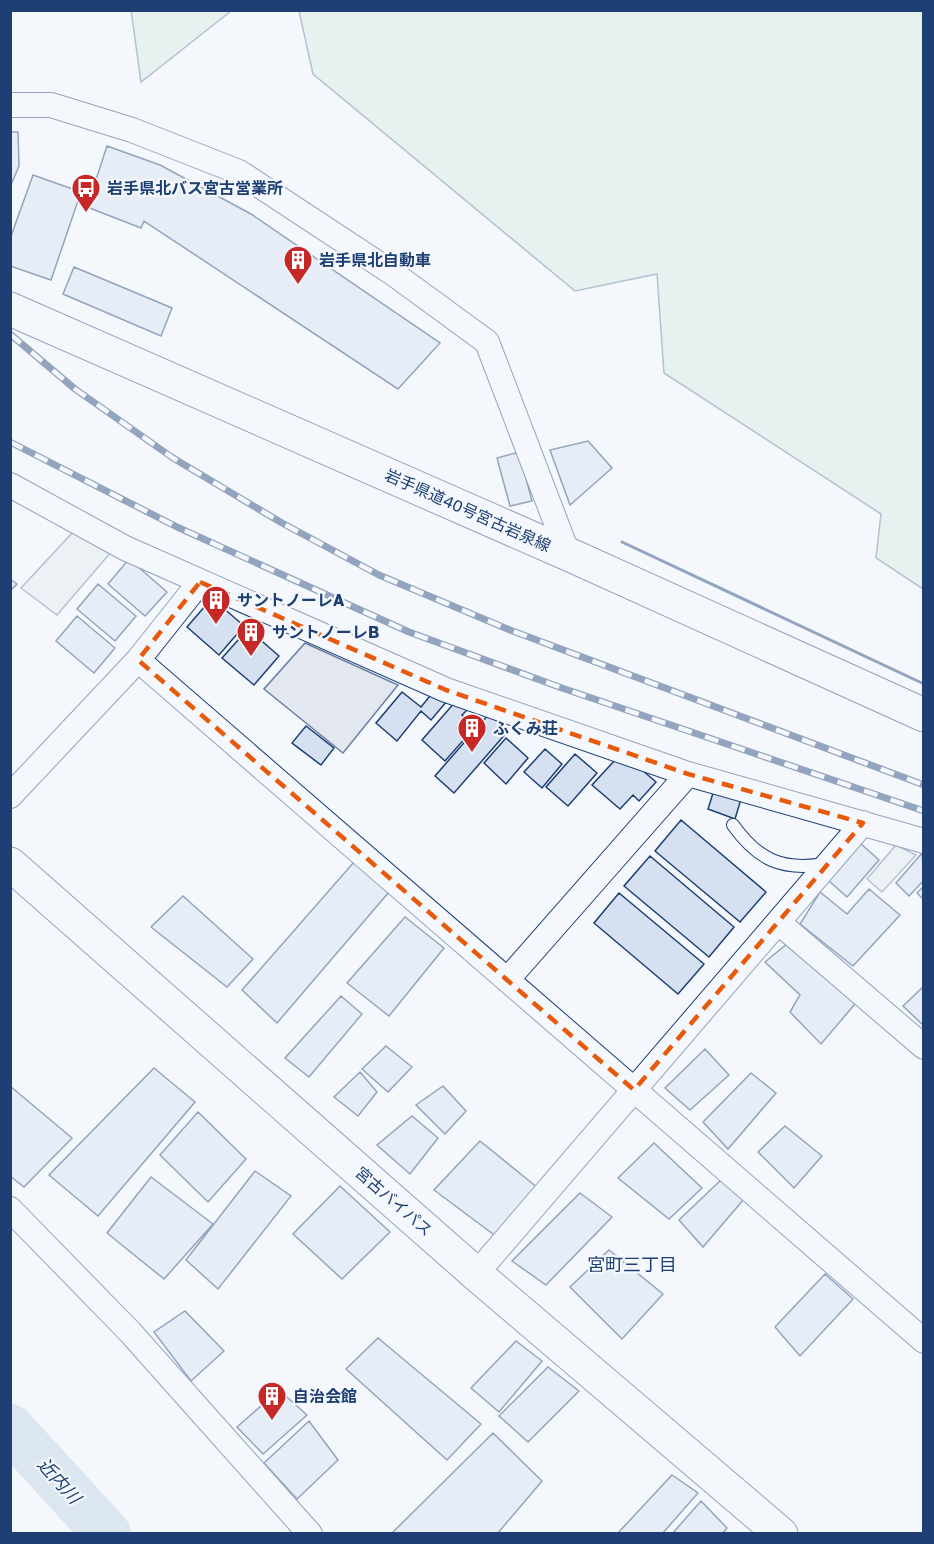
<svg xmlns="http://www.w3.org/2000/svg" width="934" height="1544" font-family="'Golos Text','Noto Sans JP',sans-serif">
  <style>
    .green { fill: #d7e8df; stroke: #687fa3; stroke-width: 1.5 }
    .parking { fill: #e3e8f0; stroke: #687fa3; stroke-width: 1.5 }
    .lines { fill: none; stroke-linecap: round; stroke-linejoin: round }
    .river { stroke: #bed0e5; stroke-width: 48 }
    .building { fill: #d5e0f0; stroke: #1d3f73; stroke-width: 1.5 }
    .lane-casing { stroke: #1d3f73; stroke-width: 14 }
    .street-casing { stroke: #1d3f73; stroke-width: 26 }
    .primary-casing { stroke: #1d3f73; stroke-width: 35 }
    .highway-casing { stroke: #1d3f73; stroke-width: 35 }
    .lane { stroke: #f4f7fb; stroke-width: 12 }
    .street { stroke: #f4f7fb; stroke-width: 24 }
    .primary { stroke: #f4f7fb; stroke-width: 33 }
    .highway { stroke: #f4f7fb; stroke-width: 33 }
    .rail-casing { stroke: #1d3f73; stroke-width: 7 }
    .rail { stroke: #f4f7fb; stroke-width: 4.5; stroke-dasharray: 14; stroke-linecap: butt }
    .wall { stroke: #1d3f73; stroke-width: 3 }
    .marked { fill: none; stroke: #e8590c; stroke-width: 4.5; stroke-dasharray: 12 8; stroke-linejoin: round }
    .labels { text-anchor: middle; stroke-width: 4.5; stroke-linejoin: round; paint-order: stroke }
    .poi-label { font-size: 16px; font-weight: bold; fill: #1d3f73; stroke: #f4f7fb; text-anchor: start }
    .street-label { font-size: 16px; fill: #1d3f73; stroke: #f4f7fb }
    .neighbourhood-label { font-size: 18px; fill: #1d3f73; stroke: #f4f7fb }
    .water-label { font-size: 18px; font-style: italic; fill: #1d3f73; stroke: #f4f7fb }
  </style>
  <rect width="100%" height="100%" fill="#f4f7fb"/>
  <!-- green -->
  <path class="green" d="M 131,10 L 231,10 L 231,11 L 141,82 Z
    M 299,11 L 923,11 L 923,589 L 876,558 L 881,514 L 664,373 L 657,274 L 575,291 L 313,74 Z"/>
  <!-- parking -->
  <path class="parking" d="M 74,531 L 112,551 L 57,615 L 21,588 Z
    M 305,643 L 398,685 L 343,753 L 264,689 Z
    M 896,845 L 916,855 L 882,892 L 867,879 Z"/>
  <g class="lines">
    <!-- river -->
    <path class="river" d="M 10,1428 L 107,1534"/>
  </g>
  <!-- building -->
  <path class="building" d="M 10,132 L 18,132 L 19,166 L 10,187 Z
    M 107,146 L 160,165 L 251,214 L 440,343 L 398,389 L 144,221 L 141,228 L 87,207 Z
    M 33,175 L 81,192 L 51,280 L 10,266 L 10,239 Z
    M 74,267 L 172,308 L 161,336 L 63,294 Z
    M 588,441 L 612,468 L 570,505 L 550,450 Z
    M 519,452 L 532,501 L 510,506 L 497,458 Z
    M 129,559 L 167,592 L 145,616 L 108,584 Z
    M 10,579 L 17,584 L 10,591 Z
    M 98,584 L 136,616 L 115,641 L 77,609 Z
    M 212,598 L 244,626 L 219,655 L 187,627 Z
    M 77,616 L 115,648 L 94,673 L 56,641 Z
    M 248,629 L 279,656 L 254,685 L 222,658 Z
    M 434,691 L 447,701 L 431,720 L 421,711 L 397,741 L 376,723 L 402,692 L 421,707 Z
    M 456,701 L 467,710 L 462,715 L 475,727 L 445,761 L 422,740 Z
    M 489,714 L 508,731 L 454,793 L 435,776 Z
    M 306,726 L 334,748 L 321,765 L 292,743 Z
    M 506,738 L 528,758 L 506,784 L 484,763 Z
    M 545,749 L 562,764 L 542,788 L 524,772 Z
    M 575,754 L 597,773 L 568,806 L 546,787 Z
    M 627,757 L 656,782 L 639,801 L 633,795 L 620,809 L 592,785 L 616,759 Z
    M 714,790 L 741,799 L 735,819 L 708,809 Z
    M 681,820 L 766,892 L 740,922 L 655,851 Z
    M 860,843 L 879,860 L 847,897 L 828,880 Z
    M 922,853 L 924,880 L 909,896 L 896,883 Z
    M 650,856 L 734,927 L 709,957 L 624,886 Z
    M 354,862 L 389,892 L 277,1023 L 242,990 Z
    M 924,886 L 924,900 L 917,893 Z
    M 869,889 L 900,915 L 853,966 L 800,924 L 820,892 L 847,914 Z
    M 619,893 L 704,964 L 678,994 L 594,923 Z
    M 183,896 L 253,959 L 227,987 L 151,927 Z
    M 405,917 L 444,948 L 389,1016 L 347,983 Z
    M 788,943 L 855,1004 L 821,1044 L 790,1012 L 800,995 L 765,962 Z
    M 924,986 L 924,1026 L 903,1006 Z
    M 341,996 L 362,1014 L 309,1077 L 285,1058 Z
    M 386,1046 L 412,1067 L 388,1092 L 362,1069 Z
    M 705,1049 L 729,1075 L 690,1110 L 665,1088 Z
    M 154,1068 L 195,1102 L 98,1216 L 49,1175 Z
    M 360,1072 L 377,1092 L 358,1116 L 334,1097 Z
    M 751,1073 L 776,1093 L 728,1149 L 703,1122 Z
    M 10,1086 L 72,1138 L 24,1187 L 10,1176 Z
    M 443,1086 L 466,1111 L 445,1134 L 416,1105 Z
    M 198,1112 L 246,1159 L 208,1202 L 160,1155 Z
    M 412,1116 L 438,1138 L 410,1174 L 377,1145 Z
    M 785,1126 L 822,1156 L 794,1188 L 758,1152 Z
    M 480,1141 L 538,1188 L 497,1237 L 434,1190 Z
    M 654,1143 L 702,1188 L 669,1219 L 618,1178 Z
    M 255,1171 L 291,1196 L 218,1289 L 186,1260 Z
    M 151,1177 L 213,1224 L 164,1279 L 107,1233 Z
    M 722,1179 L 744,1199 L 703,1247 L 679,1220 Z
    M 340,1186 L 390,1232 L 342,1279 L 293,1234 Z
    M 580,1193 L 612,1217 L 546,1285 L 512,1261 Z
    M 609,1250 L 663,1294 L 622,1339 L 570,1287 Z
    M 825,1274 L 853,1299 L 800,1356 L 775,1327 Z
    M 185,1311 L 224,1351 L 191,1381 L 154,1332 Z
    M 378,1338 L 481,1424 L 447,1460 L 346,1369 Z
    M 516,1341 L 542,1361 L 499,1412 L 471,1388 Z
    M 548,1367 L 579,1391 L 528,1442 L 499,1416 Z
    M 279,1390 L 307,1415 L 263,1454 L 237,1427 Z
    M 309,1421 L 338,1460 L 297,1499 L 264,1463 Z
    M 493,1433 L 542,1481 L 497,1534 L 391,1534 Z
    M 672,1475 L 698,1493 L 662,1534 L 617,1534 Z
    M 701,1501 L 727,1528 L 722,1534 L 672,1534 Z"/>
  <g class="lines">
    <!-- lane casing -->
    <g class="lane-casing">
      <path id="lane" d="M 733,825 C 758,860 782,871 825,864"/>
    </g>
    <!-- street casing -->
    <g class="street-casing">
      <path id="street" d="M 10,105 L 51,105 L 132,130 L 239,172 L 394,274 L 487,342 L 568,554
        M 10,485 L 125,548 L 446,690 L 688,774 L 924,841
        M 138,660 L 924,1341
        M 10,796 L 138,660 L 200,582
        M 778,922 L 924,1047
        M 507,980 L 688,774
        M 10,1209 L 130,1332 L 310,1534
        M 476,1274 L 863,823"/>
    </g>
    <!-- primary casing -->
    <g class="primary-casing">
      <path id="primary" d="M 10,309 L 568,554 L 924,715"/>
    </g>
    <!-- highway casing -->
    <g class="highway-casing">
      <path id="highway" d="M 10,864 L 476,1274 L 781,1534"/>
    </g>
    <!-- lane -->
    <use href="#lane" class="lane"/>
    <!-- street -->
    <use href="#street" class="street"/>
    <!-- primary -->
    <use href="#primary" class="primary"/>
    <!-- highway -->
    <use href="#highway" class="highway"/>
    <!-- rail casing -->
    <g class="rail-casing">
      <path id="rail" d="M 10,334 L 75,389 L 173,458 L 282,523 L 379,575 L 510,630 L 924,785
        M 10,442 L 177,527 L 409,632 L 562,688 L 924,811"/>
    </g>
    <!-- rail -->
    <use href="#rail" class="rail"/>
    <!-- wall -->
    <path class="wall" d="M 622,542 L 924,684"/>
  </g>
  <!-- marked area -->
  <path d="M0 0H934V1544H0ZM 200,582 L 446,690 L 688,774 L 863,823 L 634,1090 L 138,660 Z" fill="#f4f7fb" fill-opacity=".55" fill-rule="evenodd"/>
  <path class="marked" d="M 200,582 L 446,690 L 688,774 L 863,823 L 634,1090 L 138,660 Z"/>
  <!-- icons -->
  <defs>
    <g id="bus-pin" transform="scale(1.5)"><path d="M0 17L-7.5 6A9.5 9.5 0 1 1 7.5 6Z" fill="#c62828" stroke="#f4f7fb"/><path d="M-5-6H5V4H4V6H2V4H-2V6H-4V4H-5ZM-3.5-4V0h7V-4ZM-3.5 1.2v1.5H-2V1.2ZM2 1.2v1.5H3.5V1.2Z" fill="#fff"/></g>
    <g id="building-pin" transform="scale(1.5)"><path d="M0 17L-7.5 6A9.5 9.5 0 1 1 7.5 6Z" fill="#c62828" stroke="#f4f7fb"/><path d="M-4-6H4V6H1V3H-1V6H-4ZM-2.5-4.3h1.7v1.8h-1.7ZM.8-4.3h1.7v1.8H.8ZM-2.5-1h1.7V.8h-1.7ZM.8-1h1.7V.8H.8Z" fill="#fff"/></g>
  </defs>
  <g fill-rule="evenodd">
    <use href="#bus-pin" x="86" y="188"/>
    <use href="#building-pin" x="298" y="260"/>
    <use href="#building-pin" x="216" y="600"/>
    <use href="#building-pin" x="251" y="632"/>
    <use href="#building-pin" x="472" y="728"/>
    <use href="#building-pin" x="272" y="1396"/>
  </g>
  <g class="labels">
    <!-- poi labels -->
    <g class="poi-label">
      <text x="107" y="194">岩手県北バス宮古営業所</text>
      <text x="319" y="266">岩手県北自動車</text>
      <text x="237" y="606">サントノーレA</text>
      <text x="272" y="638">サントノーレB</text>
      <text x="493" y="734">ふくみ荘</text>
      <text x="293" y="1402">自治会館</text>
    </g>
    <!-- street labels -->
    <g class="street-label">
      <text transform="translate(468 510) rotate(24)" y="6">岩手県道40号宮古岩泉線</text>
      <text transform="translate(394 1201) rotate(41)" y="6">宮古バイパス</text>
    </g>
    <!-- neighbourhood labels -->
    <g class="neighbourhood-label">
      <text x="632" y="1271">宮町三丁目</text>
    </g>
    <!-- water labels -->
    <g class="water-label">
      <text transform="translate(59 1481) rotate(48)" y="6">近内川</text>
    </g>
  </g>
  <!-- border -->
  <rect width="934" height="1544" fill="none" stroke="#1d3f73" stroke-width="24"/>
</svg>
